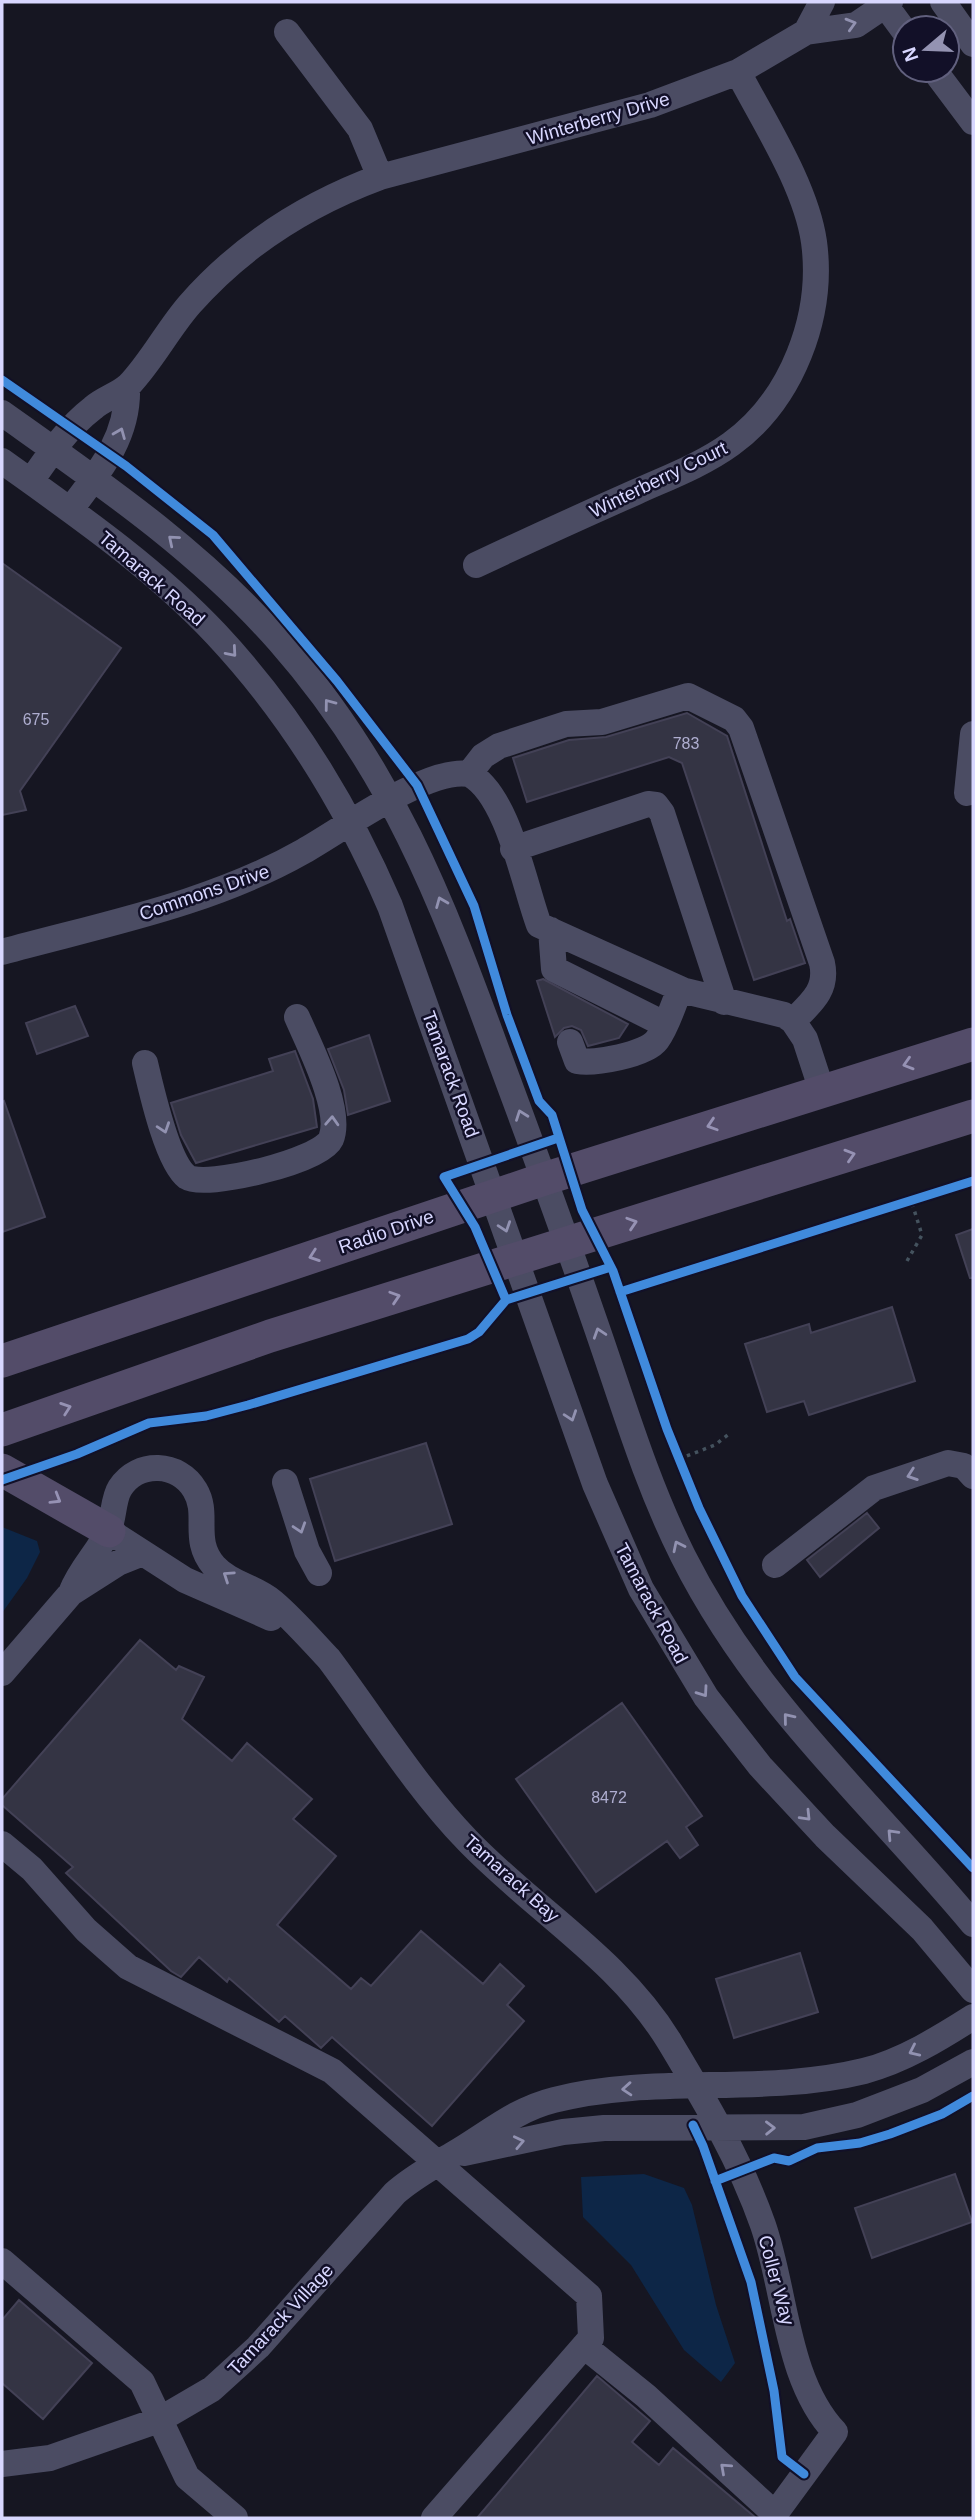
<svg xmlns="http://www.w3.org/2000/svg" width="975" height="2520" font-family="Helvetica,sans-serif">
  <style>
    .water { fill: #0d2647 }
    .building { fill: #343444; stroke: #434156; stroke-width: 2 }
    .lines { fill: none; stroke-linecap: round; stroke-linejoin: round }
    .path { stroke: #44525e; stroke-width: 3.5; stroke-dasharray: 3.5 5; stroke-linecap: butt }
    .minor { stroke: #4b4c63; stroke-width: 26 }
    .major { stroke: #534c69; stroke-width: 33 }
    .cycleway-casing { stroke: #121028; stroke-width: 13 }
    .cycleway { stroke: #408adc; stroke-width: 9 }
    .oneway { stroke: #9292b1 }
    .oneway2 { stroke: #9692b4 }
    .labels { text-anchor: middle; stroke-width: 5; stroke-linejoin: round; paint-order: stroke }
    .number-label { font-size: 16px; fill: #afaed0 }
    .street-label { font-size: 19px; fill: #d8d7ff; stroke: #121028 }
  </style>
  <rect width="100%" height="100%" fill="#161622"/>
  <!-- water -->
  <path class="water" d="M 2,1527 L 37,1541 L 40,1552 L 27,1578 L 2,1613 Z
    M 644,2174 L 684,2188 L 692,2205 L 716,2305 L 735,2363 L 721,2382 L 684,2350 L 631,2265 L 583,2217 L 581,2177 Z"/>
  <!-- building -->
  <path class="building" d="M 2,563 L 121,648 L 20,791 L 26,810 L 2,815 Z
    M 687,713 L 727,736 L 787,921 L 790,919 L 805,963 L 754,980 L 682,763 L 669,757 L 527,802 L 513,758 L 569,740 L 606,737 Z
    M 543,979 L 628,1024 L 619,1038 L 588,1046 L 581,1030 L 572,1026 L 564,1028 L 555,1037 L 537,981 Z
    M 75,1006 L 88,1036 L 37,1054 L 26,1023 Z
    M 369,1035 L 390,1101 L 348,1115 L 344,1090 L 328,1049 Z
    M 295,1051 L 313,1099 L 317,1127 L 196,1163 L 181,1135 L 171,1103 L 273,1071 L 269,1059 Z
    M 4,1101 L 45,1217 L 2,1232 L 2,1102 Z
    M 973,1229 L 973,1278 L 970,1278 L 956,1235 Z
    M 892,1307 L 915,1381 L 809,1415 L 804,1401 L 767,1412 L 745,1344 L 809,1324 L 811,1333 Z
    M 426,1443 L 452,1524 L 335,1561 L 310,1479 Z
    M 867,1513 L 879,1528 L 820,1577 L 807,1560 Z
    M 140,1640 L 176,1670 L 179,1666 L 204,1677 L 182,1719 L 232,1761 L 247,1743 L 312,1799 L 293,1819 L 336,1856 L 277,1925 L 351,1989 L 361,1978 L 371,1986 L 421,1931 L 483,1984 L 500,1964 L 524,1986 L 507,2005 L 524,2021 L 432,2126 L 332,2037 L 321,2048 L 285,2016 L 279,2022 L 229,1978 L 227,1982 L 199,1957 L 181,1977 L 171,1971 L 66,1873 L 73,1867 L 2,1805 L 2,1799 Z
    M 622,1703 L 702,1816 L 686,1827 L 698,1845 L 680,1858 L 667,1841 L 596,1892 L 516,1779 Z
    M 800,1953 L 818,2012 L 734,2038 L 716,1979 Z
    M 955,2174 L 972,2222 L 872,2258 L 855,2208 Z
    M 19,2300 L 92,2363 L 43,2419 L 2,2383 L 2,2320 Z
    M 597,2376 L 650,2421 L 632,2442 L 659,2465 L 673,2448 L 756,2518 L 477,2518 Z"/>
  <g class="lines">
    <!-- path -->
    <path class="path" d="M 907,1261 L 922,1235 L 911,1200
      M 679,1459 L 715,1445 L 729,1434"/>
    <!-- minor -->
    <path class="minor" d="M 883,2 L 905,32
      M 943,2 L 973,44
      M 287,32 L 360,129 L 380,177
      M 806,32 L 822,2
      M 934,70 L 973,122
      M 2,413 C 99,482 199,550 279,641 C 391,768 441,898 498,1054 C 530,1140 562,1227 592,1314 C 621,1396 644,1478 683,1556 C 758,1705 869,1799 973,1924
      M 2,461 C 76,514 153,567 216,634 C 291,714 347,806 390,906 L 595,1484 L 641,1589 L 706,1697 L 760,1766 L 825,1836 L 922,1929 L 973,1990
      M 31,481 C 49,455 67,428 93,408 C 103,399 120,394 129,385 C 152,361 168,329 190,304 C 242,245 307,204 380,177 L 650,105 L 738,72 L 806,32 L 856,25 L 890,2
      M 70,510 C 99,472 129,437 127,387
      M 476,565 C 529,540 582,516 636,492 C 667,478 702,465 731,444 C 792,400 824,316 814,242 C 806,186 764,122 738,72
      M 469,774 C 508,794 524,885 539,925 L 685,991 L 784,1015 L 793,1021
      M 967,793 L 973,734
      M 513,849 L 648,804 L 656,805 L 662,813 L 724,1002
      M 551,930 L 554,969 L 664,1024
      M 2,952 C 104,924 211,904 304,851 C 343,829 427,767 469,774 L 483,756 L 499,746 L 566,724 L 602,722 L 688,696 L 734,719 L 741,728 L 822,963 C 828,990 811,1003 793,1021 L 805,1039 L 822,1091
      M 570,1042 L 577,1061 C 594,1064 646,1055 657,1040 C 667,1027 673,1005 680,989
      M 145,1063 C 151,1088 167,1162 187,1177 C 205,1189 321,1161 331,1139 C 343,1110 309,1045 297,1017
      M 285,1482 L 307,1551 L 319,1573
      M 109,1531 L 185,1580 L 271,1618
      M 775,1565 L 874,1488 L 948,1463 L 964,1466 L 973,1476
      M 71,1593 C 81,1567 100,1551 109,1529 C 114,1517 113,1499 120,1488 C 138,1460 179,1462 195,1490 C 210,1515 191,1539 214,1566 C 230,1584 256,1587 273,1602 C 293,1619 311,1640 329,1659 C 374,1719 415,1786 467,1840 C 533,1909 619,1959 669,2041 C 705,2101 740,2159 763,2225 C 786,2292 786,2380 835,2432 L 772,2518
      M 2,1673 L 71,1593 L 118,1563 L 143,1553
      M 2,1844 L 32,1869 L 86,1930 L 128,1967 L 332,2071 L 589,2296 L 591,2338 L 434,2518
      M 464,2153 L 563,2132 L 604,2128 L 804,2127 L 857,2115 L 922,2090 L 973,2062
      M 2,2261 L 142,2382 L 187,2477 L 235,2518
      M 584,2346 L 646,2396 L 775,2514
      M 2,2464 L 50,2458 L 159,2420 L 212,2389 L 258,2347 L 395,2193 C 413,2177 432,2167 452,2155 C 487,2135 514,2110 554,2100 C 655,2074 762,2096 864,2071 C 903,2061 940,2038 973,2017"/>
    <!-- major -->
    <path class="major" d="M 2,1361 L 544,1179 L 973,1044
      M 2,1430 L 270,1336 L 973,1116
      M 2,1470 L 109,1531"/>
    <!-- cycleway casing -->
    <g class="cycleway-casing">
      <path id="cycleway" d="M 2,380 L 126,466 L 213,535 L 337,681 L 417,785 L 474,906 L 507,1015 L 539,1101 L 552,1115 L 582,1210 L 613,1271 L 667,1429 L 699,1508 L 742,1596 L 795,1677 L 973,1868
        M 620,1292 L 973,1181
        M 506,1300 L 475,1227 L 444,1177 L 558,1138
        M 2,1480 L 77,1454 L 149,1423 L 206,1416 L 248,1405 L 468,1339 L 479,1332 L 506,1300 L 611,1267
        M 693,2125 L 703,2146 L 751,2282 L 774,2391 L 782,2457 L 804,2474
        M 715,2181 L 774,2158 L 789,2161 L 817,2148 L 860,2143 L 890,2134 L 942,2114 L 973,2096"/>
    </g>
    <!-- cycleway -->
    <use href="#cycleway" class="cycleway"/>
  </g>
  <!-- one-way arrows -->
  <defs><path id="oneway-chevron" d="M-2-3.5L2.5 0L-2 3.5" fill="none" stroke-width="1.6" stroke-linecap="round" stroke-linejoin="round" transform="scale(1.75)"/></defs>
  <g class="oneway">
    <use href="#oneway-chevron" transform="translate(851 24) rotate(-16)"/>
    <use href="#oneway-chevron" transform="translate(120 433) rotate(-68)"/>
    <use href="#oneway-chevron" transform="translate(173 540) rotate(-140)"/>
    <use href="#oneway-chevron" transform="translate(232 652) rotate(49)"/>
    <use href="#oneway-chevron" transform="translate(329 704) rotate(-127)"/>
    <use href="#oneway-chevron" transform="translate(441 902) rotate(-112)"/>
    <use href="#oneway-chevron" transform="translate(521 1115) rotate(-110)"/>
    <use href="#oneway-chevron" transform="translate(332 1121) rotate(-87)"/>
    <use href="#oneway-chevron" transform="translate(164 1128) rotate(71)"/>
    <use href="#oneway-chevron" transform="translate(505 1227) rotate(71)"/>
    <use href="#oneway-chevron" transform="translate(599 1333) rotate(-108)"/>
    <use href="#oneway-chevron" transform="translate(571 1416) rotate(71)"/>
    <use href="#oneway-chevron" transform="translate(912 1475) rotate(161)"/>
    <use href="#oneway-chevron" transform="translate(300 1528) rotate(72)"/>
    <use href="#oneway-chevron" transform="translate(678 1546) rotate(-116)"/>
    <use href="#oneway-chevron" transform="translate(228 1576) rotate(-146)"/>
    <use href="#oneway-chevron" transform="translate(703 1692) rotate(55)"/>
    <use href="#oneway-chevron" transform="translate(788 1718) rotate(-129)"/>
    <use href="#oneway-chevron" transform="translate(806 1816) rotate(46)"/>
    <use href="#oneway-chevron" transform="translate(892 1834) rotate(-133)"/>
    <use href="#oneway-chevron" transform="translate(914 2051) rotate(155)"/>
    <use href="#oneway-chevron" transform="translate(627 2089) rotate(176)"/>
    <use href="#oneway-chevron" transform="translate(770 2128) rotate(-1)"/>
    <use href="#oneway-chevron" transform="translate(519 2142) rotate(-12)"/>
    <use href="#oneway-chevron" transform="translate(725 2468) rotate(-138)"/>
  </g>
  <g class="oneway2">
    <use href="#oneway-chevron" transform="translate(908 1064) rotate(163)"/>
    <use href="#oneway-chevron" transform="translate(712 1125) rotate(162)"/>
    <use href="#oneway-chevron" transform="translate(850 1155) rotate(-17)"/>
    <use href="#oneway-chevron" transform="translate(632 1223) rotate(-18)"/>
    <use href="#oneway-chevron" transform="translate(314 1256) rotate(161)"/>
    <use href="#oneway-chevron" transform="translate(395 1297) rotate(-18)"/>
    <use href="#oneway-chevron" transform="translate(66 1408) rotate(-19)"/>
    <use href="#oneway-chevron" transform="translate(56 1499) rotate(31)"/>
  </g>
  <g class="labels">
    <!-- number labels -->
    <g class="number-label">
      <text x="36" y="725">675</text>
      <text x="686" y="749">783</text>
      <text x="609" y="1803">8472</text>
    </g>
    <!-- street labels -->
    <g class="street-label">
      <text transform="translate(598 118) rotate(-16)" y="7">Winterberry Drive</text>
      <text transform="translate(658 479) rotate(-26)" y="7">Winterberry Court</text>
      <text transform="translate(152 578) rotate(41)" y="7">Tamarack Road</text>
      <text transform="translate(204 892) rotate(-19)" y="7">Commons Drive</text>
      <text transform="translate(451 1074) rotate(70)" y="7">Tamarack Road</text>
      <text transform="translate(386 1231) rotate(-19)" y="7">Radio Drive</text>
      <text transform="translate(652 1603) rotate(62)" y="7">Tamarack Road</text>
      <text transform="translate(512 1878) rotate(42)" y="7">Tamarack Bay</text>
      <text transform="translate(777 2280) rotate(75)" y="7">Coller Way</text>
      <text transform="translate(280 2319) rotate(-47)" y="7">Tamarack Village</text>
    </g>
  </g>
  <!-- border -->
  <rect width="975" height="2520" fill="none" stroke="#d8d7ff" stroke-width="7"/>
  <!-- north arrow -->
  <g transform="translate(926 49) rotate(251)"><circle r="33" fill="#121028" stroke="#61607e" stroke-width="2"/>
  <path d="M0-5L12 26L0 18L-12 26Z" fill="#9493b2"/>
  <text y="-10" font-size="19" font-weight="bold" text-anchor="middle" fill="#d8d7ff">N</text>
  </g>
</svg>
